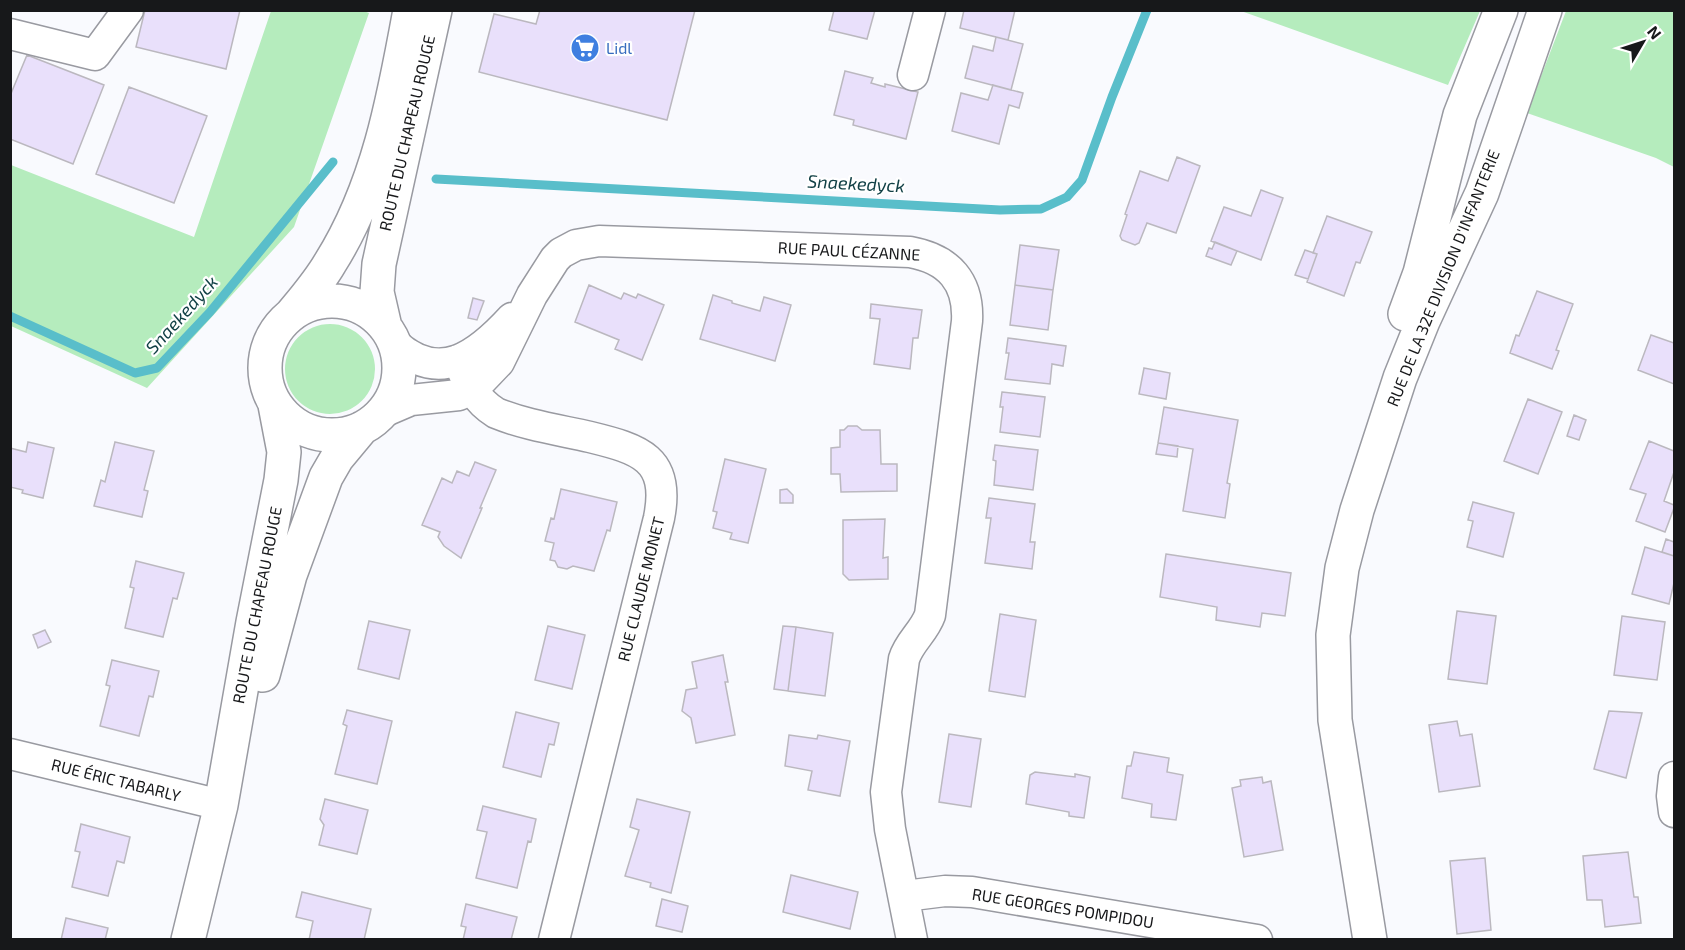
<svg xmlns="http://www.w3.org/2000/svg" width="1685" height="950" font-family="'Exo 2',sans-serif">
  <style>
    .green { fill: #b5ecbd }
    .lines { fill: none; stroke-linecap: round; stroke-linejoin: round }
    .stream { stroke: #59beca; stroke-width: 9 }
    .building { fill: #e9e0fb; stroke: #bbb8bf; stroke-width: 1.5 }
    .street-casing { stroke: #999aa1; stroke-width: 33 }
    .secondary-casing { stroke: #999aa1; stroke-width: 36 }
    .street { stroke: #fff; stroke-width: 30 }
    .secondary { stroke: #fff; stroke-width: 33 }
    .labels { text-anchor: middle; stroke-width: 4.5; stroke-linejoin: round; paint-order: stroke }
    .shop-label { font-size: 16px; fill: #366cbe; stroke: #fff; text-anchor: start }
    .street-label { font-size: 16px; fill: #17181a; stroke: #fff }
    .water-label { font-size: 18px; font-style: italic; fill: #124146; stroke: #fff }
  </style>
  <rect width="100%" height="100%" fill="#f9fafe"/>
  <!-- green -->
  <path class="green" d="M 361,10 L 369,13 L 294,227 L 147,388 L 11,326 L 11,165 L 194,237 L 271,11 Z
    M 1241,11 L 1480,10 L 1480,11 L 1448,85 Z
    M 1566,11 L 1674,11 L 1674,167 L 1656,158 L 1527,113 Z
    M285 369a45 45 0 1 1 90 0a45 45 0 1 1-90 0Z"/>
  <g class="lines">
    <!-- stream -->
    <path class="stream" d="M 436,179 L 1000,210 L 1041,209 L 1067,197 L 1082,180 L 1112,97 L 1147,10
      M 10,316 L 135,373 L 157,368 L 210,312 L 333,162"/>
  </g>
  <!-- building -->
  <path class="building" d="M 145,10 L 240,10 L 226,69 L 136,47 Z
    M 540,10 L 695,10 L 667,120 L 479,72 L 494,14 L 536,24 Z
    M 834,10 L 875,10 L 867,39 L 829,30 Z
    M 964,10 L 1015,10 L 1008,40 L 960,28 Z
    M 996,37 L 1023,44 L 1011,90 L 965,78 L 973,46 L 993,51 Z
    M 27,55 L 104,85 L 73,164 L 10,139 L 10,96 Z
    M 845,71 L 873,78 L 871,83 L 885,87 L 885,84 L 918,92 L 906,139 L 853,125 L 854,120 L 834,115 Z
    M 993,85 L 1023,93 L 1019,108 L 1009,105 L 999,144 L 952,131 L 961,93 L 988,100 Z
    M 129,87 L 207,116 L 174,203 L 96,174 Z
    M 1177,157 L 1200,166 L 1176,233 L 1147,223 L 1139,243 L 1135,245 L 1122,240 L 1120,236 L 1127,215 L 1125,214 L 1140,171 L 1168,181 Z
    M 1261,190 L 1283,198 L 1261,260 L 1211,241 L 1224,207 L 1251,216 Z
    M 1327,216 L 1372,232 L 1360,263 L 1356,262 L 1344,296 L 1307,282 L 1317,254 L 1313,253 Z
    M 1215,242 L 1237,251 L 1231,265 L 1206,256 L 1209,248 L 1212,249 Z
    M 1020,245 L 1059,250 L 1053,290 L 1015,285 Z
    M 1305,250 L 1317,254 L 1308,279 L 1295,275 Z
    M 589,285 L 621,299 L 624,293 L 636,298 L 638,294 L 664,305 L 642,360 L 615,349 L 619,340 L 575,322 Z
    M 1015,285 L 1053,290 L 1048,330 L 1010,325 Z
    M 1537,291 L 1573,304 L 1556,350 L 1559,351 L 1552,369 L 1510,353 L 1516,335 L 1519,336 Z
    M 713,295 L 732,301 L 732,303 L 760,311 L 764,297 L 791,305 L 775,361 L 700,339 Z
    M 473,298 L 484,301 L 477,320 L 468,318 Z
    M 871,304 L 922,310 L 918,338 L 913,338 L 910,369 L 874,364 L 880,319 L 870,318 Z
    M 1651,335 L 1674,343 L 1674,384 L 1638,370 Z
    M 1008,338 L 1066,346 L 1063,366 L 1052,364 L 1050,384 L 1005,379 L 1009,353 L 1006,353 Z
    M 1144,368 L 1170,373 L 1166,399 L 1139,394 Z
    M 1002,392 L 1045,397 L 1040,437 L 1000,432 L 1003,407 L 1000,407 Z
    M 1528,399 L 1562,412 L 1538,474 L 1504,461 Z
    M 1164,407 L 1238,420 L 1227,483 L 1230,484 L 1225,518 L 1183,511 L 1193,449 L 1158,443 Z
    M 1574,415 L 1586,420 L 1579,440 L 1567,436 Z
    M 848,426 L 857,426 L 862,430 L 880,430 L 881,464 L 897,464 L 897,491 L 841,492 L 840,474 L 831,474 L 831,448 L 840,447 L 840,430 L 844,430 Z
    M 1649,441 L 1674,451 L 1674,472 L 1664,501 L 1674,505 L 1674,508 L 1665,532 L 1636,521 L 1646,494 L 1630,489 Z
    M 28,442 L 54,448 L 43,498 L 22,493 L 23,490 L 10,487 L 10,448 L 26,452 Z
    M 115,442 L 154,451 L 144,490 L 148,491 L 142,517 L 94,506 L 101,480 L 105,482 Z
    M 1158,443 L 1178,446 L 1177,457 L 1156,454 Z
    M 995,445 L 1038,450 L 1033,490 L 994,485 L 996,461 L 993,460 Z
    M 725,459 L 766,469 L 748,543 L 730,539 L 732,533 L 713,528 L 717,512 L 713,511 Z
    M 475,462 L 496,470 L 480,508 L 482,508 L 461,558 L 444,546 L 438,537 L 440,532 L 422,525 L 442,478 L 452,483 L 457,471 L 469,476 Z
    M 561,489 L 617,502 L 610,531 L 607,530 L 594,571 L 573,566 L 567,569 L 558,567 L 555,561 L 550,560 L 554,543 L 545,541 L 551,518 L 554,519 Z
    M 787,489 L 793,495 L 793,503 L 780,503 L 780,490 Z
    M 989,498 L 1035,504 L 1030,542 L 1035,542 L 1032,569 L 985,563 L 991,518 L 986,518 Z
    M 1473,502 L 1514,513 L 1503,557 L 1467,547 L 1473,521 L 1468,520 Z
    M 885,519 L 883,558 L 888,557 L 888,579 L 849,580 L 843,574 L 843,520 Z
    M 1666,539 L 1674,542 L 1674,556 L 1662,552 Z
    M 1645,547 L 1674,556 L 1674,583 L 1669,604 L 1632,594 Z
    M 1166,554 L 1291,573 L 1285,616 L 1262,613 L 1260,627 L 1216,620 L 1217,607 L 1160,597 Z
    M 136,561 L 184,573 L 177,599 L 173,598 L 163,637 L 125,628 L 134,588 L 130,587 Z
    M 1457,611 L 1496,616 L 1487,684 L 1448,679 Z
    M 1000,614 L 1036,620 L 1025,697 L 989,691 Z
    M 1622,616 L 1665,622 L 1657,680 L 1614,675 Z
    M 369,621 L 410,630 L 399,679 L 358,669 Z
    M 548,626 L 585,635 L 572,689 L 535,680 Z
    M 783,626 L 796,627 L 788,691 L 774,689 Z
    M 796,627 L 833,633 L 825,696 L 788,691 Z
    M 45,630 L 51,642 L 38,648 L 33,635 Z
    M 723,655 L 728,682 L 725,682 L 735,735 L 696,743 L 691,718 L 682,711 L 686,690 L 697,688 L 692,662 Z
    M 112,660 L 159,671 L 153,697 L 149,696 L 139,736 L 100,726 L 110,686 L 106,685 Z
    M 347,710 L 392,721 L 377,784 L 335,774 L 347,726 L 343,724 Z
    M 1609,711 L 1642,713 L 1626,778 L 1594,769 Z
    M 516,712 L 559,723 L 554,745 L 549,744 L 541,777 L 503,767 Z
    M 1457,721 L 1460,736 L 1472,734 L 1480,786 L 1439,792 L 1429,725 Z
    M 949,734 L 981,739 L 971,807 L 939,802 Z
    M 789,735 L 817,739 L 818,735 L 850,741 L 840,796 L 808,790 L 812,771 L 785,766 Z
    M 1134,752 L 1169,758 L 1167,772 L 1183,775 L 1176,820 L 1151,817 L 1152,804 L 1122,798 L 1127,766 L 1131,766 Z
    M 1035,772 L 1075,777 L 1075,774 L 1090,777 L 1084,818 L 1069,816 L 1069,812 L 1026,804 L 1030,775 Z
    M 1262,777 L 1263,783 L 1271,781 L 1283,850 L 1244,857 L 1232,788 L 1241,786 L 1240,780 Z
    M 325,799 L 368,810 L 357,854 L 319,845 L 324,825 L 320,819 Z
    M 637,799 L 690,812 L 671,893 L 650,887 L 651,883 L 625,876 L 639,830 L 630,827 Z
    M 483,806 L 536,819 L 531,842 L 528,841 L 517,888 L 476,878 L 487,832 L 477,830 Z
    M 81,824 L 130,837 L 124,863 L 117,861 L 108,896 L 72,887 L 80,852 L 75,851 Z
    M 1628,852 L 1634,897 L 1638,897 L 1641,923 L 1605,927 L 1602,900 L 1587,900 L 1583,856 Z
    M 1485,858 L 1491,930 L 1457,934 L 1450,861 Z
    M 791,875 L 858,892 L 850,929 L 783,912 Z
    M 302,892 L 371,909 L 364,940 L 309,940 L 313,921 L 296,917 Z
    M 662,899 L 688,906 L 682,932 L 656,926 Z
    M 466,904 L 517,917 L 511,940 L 463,940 L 466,927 L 461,926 Z
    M 66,918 L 108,928 L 105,940 L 61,940 Z"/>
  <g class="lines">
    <!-- street casing -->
    <g class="street-casing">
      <path id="street" d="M 10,34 L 95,55 L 128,10
        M 913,75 L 930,10
        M 395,344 C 440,385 478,355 512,318
        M 458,360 C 467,382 475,400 496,413 C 525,425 559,430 590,437 C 639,449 671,458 659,518 L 554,940
        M 383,412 L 411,400 L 459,395 L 476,386 L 499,362 L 532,295 L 555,259 L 561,253 L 576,245 L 599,241 L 910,252 C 949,259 969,282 967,321 L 930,615 C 924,632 909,642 904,659 L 886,792 L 890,829 L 912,940
        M 10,754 L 221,805
        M 1674,777 L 1672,796 L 1674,812
        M 905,896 L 945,891 L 972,892 L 1257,940"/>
    </g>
    <!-- secondary casing -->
    <g class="secondary-casing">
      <path id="secondary" d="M265 368a67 67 0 1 1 134 0a67 67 0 1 1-134 0Z
        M 1405,314 L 1420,273 L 1460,115 L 1501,10
        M 291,315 C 305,298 319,282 330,263 C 378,187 394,98 410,10
        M 385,327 L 377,292 L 379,264 L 435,10
        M 263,675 L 290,575 L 326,477 L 337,458 L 362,428
        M 188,940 L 221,805 L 253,622 L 281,480 L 284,452 L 275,405
        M 1370,940 L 1335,720 L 1333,635 L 1342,568 L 1357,510 L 1400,378 L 1423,321 L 1482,193 L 1545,10"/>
    </g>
    <!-- street -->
    <use href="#street" class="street"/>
    <!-- secondary -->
    <use href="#secondary" class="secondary"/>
  </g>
  <!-- icons -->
  <defs>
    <g id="supermarket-disc" transform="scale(1.5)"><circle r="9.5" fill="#3f7fe0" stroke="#fff"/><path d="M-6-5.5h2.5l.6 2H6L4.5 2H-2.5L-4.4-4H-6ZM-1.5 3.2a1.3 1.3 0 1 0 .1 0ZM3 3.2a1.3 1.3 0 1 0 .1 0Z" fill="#fff"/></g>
  </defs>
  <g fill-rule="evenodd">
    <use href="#supermarket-disc" x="585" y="48"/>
  </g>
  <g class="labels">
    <!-- shop labels -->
    <g class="shop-label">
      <text x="606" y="54">Lidl</text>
    </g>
    <!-- street labels -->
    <g class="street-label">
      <text transform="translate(407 133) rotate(-77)" y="6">ROUTE DU CHAPEAU ROUGE</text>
      <text transform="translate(849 251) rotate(3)" y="6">RUE PAUL CÉZANNE</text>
      <text transform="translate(1443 278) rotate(-68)" y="6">RUE DE LA 32E DIVISION D'INFANTERIE</text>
      <text transform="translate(641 589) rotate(-76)" y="6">RUE CLAUDE MONET</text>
      <text transform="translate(257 605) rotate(-79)" y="6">ROUTE DU CHAPEAU ROUGE</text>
      <text transform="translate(116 780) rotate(14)" y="6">RUE ÉRIC TABARLY</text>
      <text transform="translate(1063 908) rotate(9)" y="6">RUE GEORGES POMPIDOU</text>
    </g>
    <!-- water labels -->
    <g class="water-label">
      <text transform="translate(856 184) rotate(3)" y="6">Snaekedyck</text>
      <text transform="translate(182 315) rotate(-48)" y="6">Snaekedyck</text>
    </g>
  </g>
  <!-- border -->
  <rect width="1685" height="950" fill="none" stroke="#17181a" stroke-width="24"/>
  <!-- north arrow -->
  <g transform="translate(1643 42) rotate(51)" stroke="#ffffff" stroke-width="4.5" paint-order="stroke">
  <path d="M0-4.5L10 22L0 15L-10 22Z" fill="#17181a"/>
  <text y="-9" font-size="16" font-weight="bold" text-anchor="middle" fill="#17181a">N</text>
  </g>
</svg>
